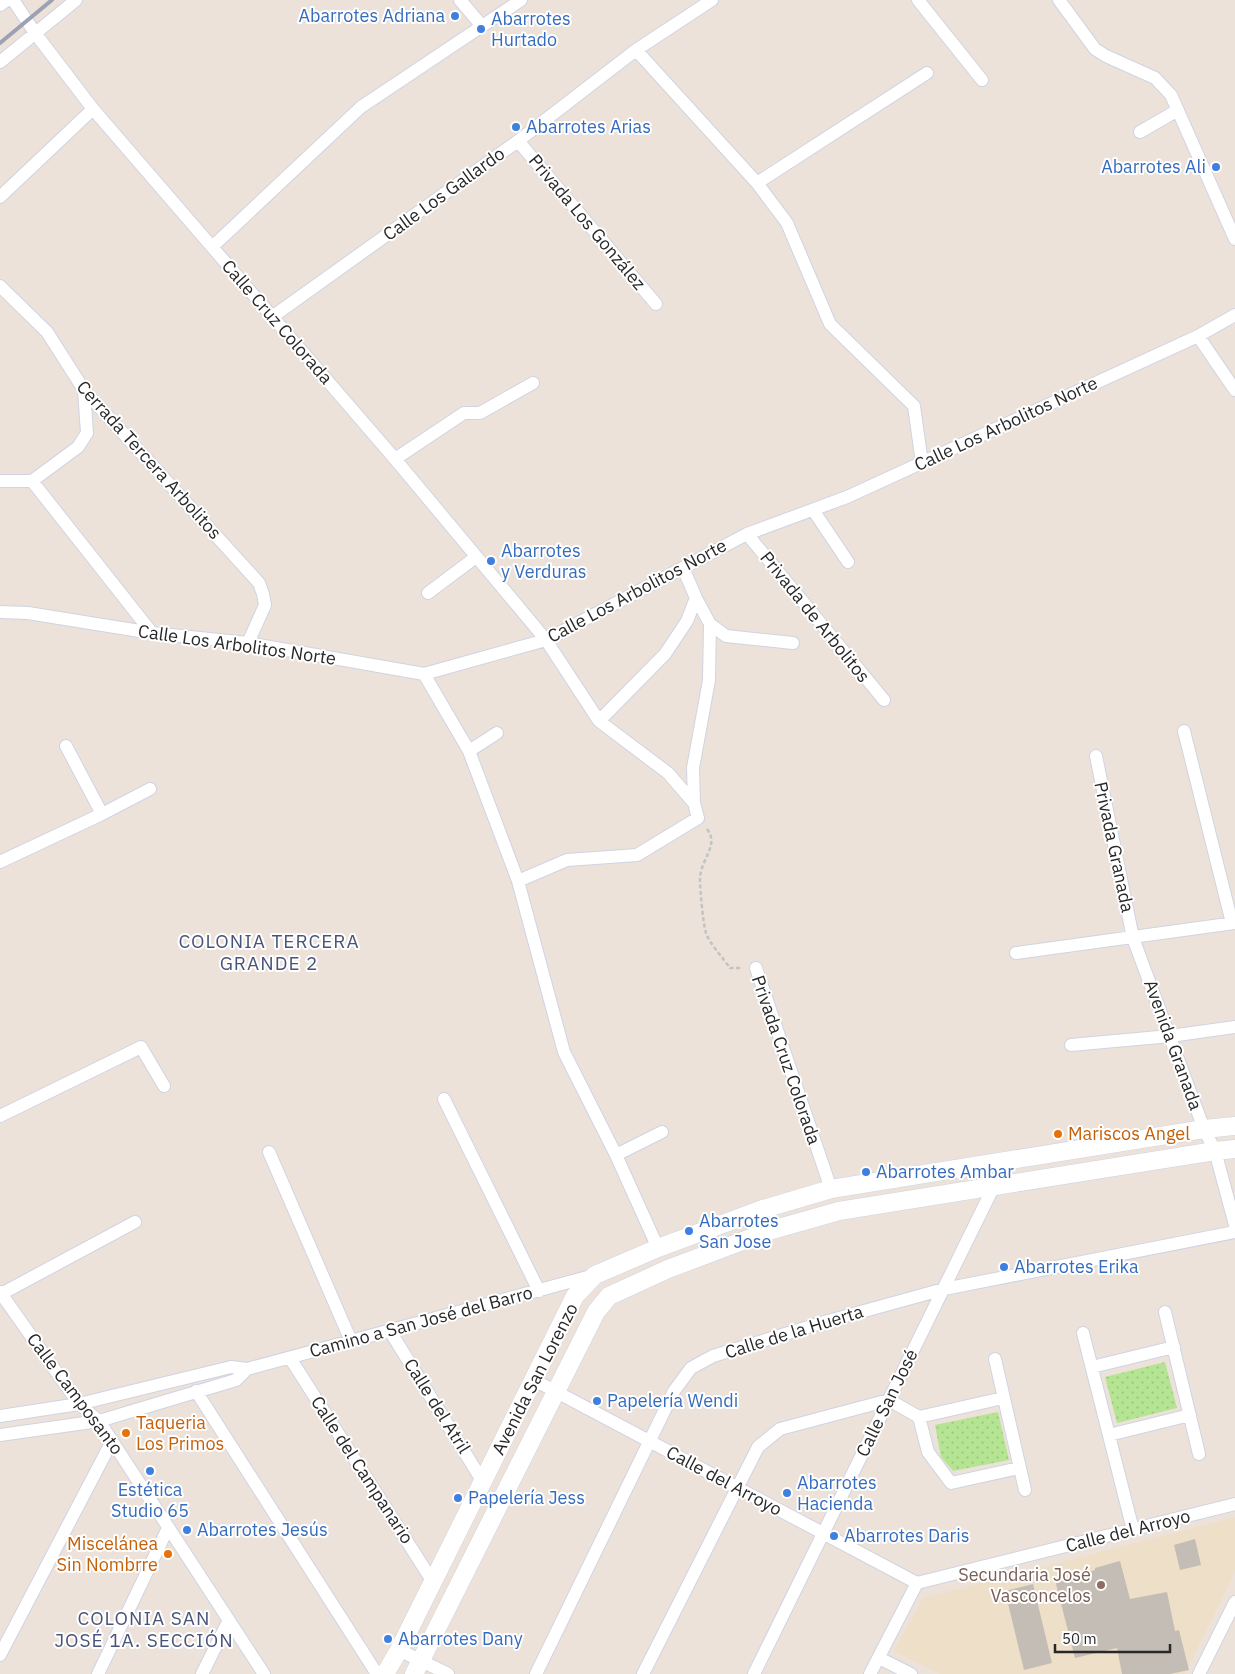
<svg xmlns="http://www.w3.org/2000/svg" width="1235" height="1674" font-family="'IBM Plex Sans',sans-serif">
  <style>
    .education { fill: #eedfc8 }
    .garden { fill: url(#garden-dots) }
    .building { fill: #c3bdb5 }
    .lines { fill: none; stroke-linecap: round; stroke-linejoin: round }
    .street-casing { stroke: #cfd4e2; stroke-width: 14 }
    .secondary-casing { stroke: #cfd4e2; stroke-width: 19 }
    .path { stroke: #c3c3c3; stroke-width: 2.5; stroke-dasharray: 4 2.5; stroke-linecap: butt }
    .street { stroke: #fff; stroke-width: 12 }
    .secondary { stroke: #fff; stroke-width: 18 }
    .rail { stroke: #9ca1b4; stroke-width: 4 }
    .shop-dot { fill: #3f7fe0; stroke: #fff; stroke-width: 2 }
    .food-dot { fill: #e8710a; stroke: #fff; stroke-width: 2 }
    .education-dot { fill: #8d6e63; stroke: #fff; stroke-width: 2 }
    .labels { text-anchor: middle; stroke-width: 4; stroke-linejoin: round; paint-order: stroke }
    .shop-label { font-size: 18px; fill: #366cbe; stroke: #fff; text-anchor: start }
    .street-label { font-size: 18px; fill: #282828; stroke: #fff }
    .food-label { font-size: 18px; fill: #c56008; stroke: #fff; text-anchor: start }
    .education-label { font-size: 18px; fill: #785e54; stroke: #fff; text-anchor: end }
    .neighbourhood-label { font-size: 19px; letter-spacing: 1px; fill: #48547a; stroke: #fff }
  </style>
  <defs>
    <pattern id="garden-dots" width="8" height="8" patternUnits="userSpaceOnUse" patternTransform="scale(1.25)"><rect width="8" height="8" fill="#b5e493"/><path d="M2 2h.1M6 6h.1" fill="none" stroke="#9cc47f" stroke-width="1.8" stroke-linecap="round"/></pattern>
  </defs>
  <rect width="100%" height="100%" fill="#ece2d9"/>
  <!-- education -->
  <path class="education" d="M 1235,1517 L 1235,1572 L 1185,1674 L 940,1674 L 894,1651 L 923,1598 Z"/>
  <!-- garden -->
  <path class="garden" d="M 1165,1362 L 1177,1408 L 1117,1423 L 1105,1377 Z
    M 998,1412 L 1009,1460 L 953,1471 L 941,1457 L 935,1425 Z"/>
  <!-- building -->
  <path class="building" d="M 1195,1539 L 1201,1565 L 1180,1570 L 1174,1545 Z
    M 1120,1561 L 1130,1599 L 1167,1592 L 1175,1631 L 1179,1630 L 1189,1670 L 1170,1674 L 1122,1674 L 1117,1648 L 1075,1658 L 1055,1580 L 1095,1570 L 1095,1568 Z
    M 1033,1584 L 1052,1663 L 1024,1670 L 1005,1591 Z"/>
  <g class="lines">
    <!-- street casing -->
    <g class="street-casing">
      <path id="street" d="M 13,0 L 35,33 L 93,109 L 395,459 L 546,640 L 599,721 L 668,773 L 694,803 L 698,818 L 637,855 L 567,860 L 518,881
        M 460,0 L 482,26
        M 918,0 L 982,80
        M 1059,0 L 1095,49 L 1106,56 L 1155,78 L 1171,95 L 1235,239
        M 0,5 L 7,0
        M 636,50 L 757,183 L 787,223 L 830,324 L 914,406 L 922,463
        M 0,62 L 76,0
        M 1140,132 L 1178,110
        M 518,141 L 656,304
        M 757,183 L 927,73
        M 0,197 L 93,109
        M 212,247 L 361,107 L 521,0
        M 0,286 L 47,332 L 84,390 L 259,583 L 263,594 L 265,605 L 248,643
        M 272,317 L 518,141 L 636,50 L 712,0
        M 1198,336 L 1235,390
        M 395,459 L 464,413 L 480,413 L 533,383
        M 0,481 L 32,481 L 78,447 L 87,433 L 84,390
        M 32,481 L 152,633
        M 813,510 L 848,562
        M 747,534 L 884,700
        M 428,593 L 476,557
        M 0,612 L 28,613 L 152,633 L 248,643 L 424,674 L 546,640 L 747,534 L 847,497 L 1198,336 L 1235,315
        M 710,624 L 726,636 L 793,643
        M 424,674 L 469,751 L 518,881 L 564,1052 L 616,1155 L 658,1248
        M 599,721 L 665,654 L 687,621 L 696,598 L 683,568
        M 1184,731 L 1232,923
        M 66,746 L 102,814
        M 469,751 L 497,733
        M 1096,756 L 1133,938 L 1204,1129 L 1215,1151 L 1235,1225
        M 694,803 L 693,768 L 709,680 L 710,624 L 696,598
        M 0,862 L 102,814 L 150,789
        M 1016,953 L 1235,923
        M 756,968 L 831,1189
        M 1071,1045 L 1170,1036 L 1235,1027
        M 444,1099 L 539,1291
        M 0,1116 L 141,1047 L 164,1086
        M 269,1152 L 351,1341
        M 616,1155 L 662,1132
        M 0,1292 L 79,1404 L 99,1421 L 264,1674
        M 1,1294 L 135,1222
        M 1165,1312 L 1199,1454
        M 390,1331 L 483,1482
        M 1083,1333 L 1133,1530
        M 290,1358 L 433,1582
        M 995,1359 L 1025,1490
        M 1092,1367 L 1174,1347
        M 534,1380 L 917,1583 L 1235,1504
        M 196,1391 L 377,1674
        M 0,1416 L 79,1404 L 231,1367 L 247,1369 L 595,1275
        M 919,1417 L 1003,1398
        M 0,1435 L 99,1421 L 236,1380 L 247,1369
        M 1109,1435 L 1190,1415
        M 399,1650 L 448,1674
        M 0,1655 L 112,1441
        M 879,1658 L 911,1674
        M 98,1674 L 168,1528
        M 202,1674 L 229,1620
        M 536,1674 L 674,1391 L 691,1368 L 713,1356 L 828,1321 L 944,1289 L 1235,1232
        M 643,1674 L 758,1447 L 780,1429 L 889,1400 L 919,1417 L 928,1452 L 951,1483 L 1019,1468
        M 754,1674 L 994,1186
        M 870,1674 L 917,1583
        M 1199,1674 L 1235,1602"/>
    </g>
    <!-- secondary casing -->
    <g class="secondary-casing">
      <path id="secondary" d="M 385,1674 L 399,1650 L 575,1296 L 595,1275 L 658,1248 L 763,1209 L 831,1189 L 1204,1129 L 1235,1126
        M 414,1674 L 596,1312 L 609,1296 L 668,1269 L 772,1230 L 839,1211 L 1215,1151 L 1235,1149"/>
    </g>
    <!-- path -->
    <path class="path" d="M 707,829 C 720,845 700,860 700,879 C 700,890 703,923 706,933 C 709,943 724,959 730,968 L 742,968"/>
    <!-- street -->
    <use href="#street" class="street"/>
    <!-- secondary -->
    <use href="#secondary" class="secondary"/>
    <!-- rail -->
    <path class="rail" d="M 0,43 L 52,0"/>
  </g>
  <!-- markers -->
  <g class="shop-dot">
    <circle cx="455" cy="16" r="5"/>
    <circle cx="481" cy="29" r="5"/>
    <circle cx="516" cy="127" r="5"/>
    <circle cx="1216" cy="167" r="5"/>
    <circle cx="491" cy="561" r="5"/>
    <circle cx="866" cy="1172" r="5"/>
    <circle cx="689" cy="1231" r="5"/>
    <circle cx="1004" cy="1267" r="5"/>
    <circle cx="597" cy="1401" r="5"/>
    <circle cx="150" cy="1471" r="5"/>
    <circle cx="787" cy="1493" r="5"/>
    <circle cx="458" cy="1498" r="5"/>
    <circle cx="187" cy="1530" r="5"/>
    <circle cx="834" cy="1536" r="5"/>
    <circle cx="388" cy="1639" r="5"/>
  </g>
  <g class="food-dot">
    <circle cx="1058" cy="1134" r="5"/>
    <circle cx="126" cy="1433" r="5"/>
    <circle cx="168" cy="1554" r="5"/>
  </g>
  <circle class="education-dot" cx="1101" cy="1585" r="5"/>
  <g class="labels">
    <!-- shop labels -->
    <g class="shop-label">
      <text x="445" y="22" text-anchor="end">Abarrotes Adriana</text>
      <text x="491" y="25">Abarrotes<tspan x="491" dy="21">Hurtado</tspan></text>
      <text x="526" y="133">Abarrotes Arias</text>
      <text x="1206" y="173" text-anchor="end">Abarrotes Ali</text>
      <text x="501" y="557">Abarrotes<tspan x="501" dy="21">y Verduras</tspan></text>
      <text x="876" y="1178">Abarrotes Ambar</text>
      <text x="699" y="1227">Abarrotes<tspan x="699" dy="21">San Jose</tspan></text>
      <text x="1014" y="1273">Abarrotes Erika</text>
      <text x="607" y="1407">Papelería Wendi</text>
      <text x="797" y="1489">Abarrotes<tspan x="797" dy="21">Hacienda</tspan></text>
      <text x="150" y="1496" text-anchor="middle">Estética<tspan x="150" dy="21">Studio 65</tspan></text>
      <text x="468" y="1504">Papelería Jess</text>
      <text x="197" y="1536">Abarrotes Jesús</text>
      <text x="844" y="1542">Abarrotes Daris</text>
      <text x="398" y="1645">Abarrotes Dany</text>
    </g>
    <!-- street labels -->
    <g class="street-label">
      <text transform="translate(444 194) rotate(-36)" y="6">Calle Los Gallardo</text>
      <text transform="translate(587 222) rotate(50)" y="6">Privada Los González</text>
      <text transform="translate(277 322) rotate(49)" y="6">Calle Cruz Colorada</text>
      <text transform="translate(1006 424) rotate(-25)" y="6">Calle Los Arbolitos Norte</text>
      <text transform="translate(149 460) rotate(48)" y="6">Cerrada Tercera Arbolitos</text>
      <text transform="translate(637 591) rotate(-28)" y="6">Calle Los Arbolitos Norte</text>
      <text transform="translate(815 617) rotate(51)" y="6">Privada de Arbolitos</text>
      <text transform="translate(237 645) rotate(8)" y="6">Calle Los Arbolitos Norte</text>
      <text transform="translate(1114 847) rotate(78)" y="6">Privada Granada</text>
      <text transform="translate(1173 1045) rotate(70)" y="6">Avenida Granada</text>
      <text transform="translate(786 1060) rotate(71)" y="6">Privada Cruz Colorada</text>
      <text transform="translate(421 1322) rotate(-15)" y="6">Camino a San José del Barro</text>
      <text transform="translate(794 1332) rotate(-17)" y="6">Calle de la Huerta</text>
      <text transform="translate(535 1379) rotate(-63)" y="6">Avenida San Lorenzo</text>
      <text transform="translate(75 1394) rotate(53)" y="6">Calle Camposanto</text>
      <text transform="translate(887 1403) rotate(-64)" y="6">Calle San José</text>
      <text transform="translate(437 1406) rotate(58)" y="6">Calle del Atril</text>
      <text transform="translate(362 1470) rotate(57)" y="6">Calle del Campanario</text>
      <text transform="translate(724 1481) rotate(28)" y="6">Calle del Arroyo</text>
      <text transform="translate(1128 1531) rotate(-14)" y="6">Calle del Arroyo</text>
    </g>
    <!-- food labels -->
    <g class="food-label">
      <text x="1068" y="1140">Mariscos Angel</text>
      <text x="136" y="1429">Taqueria<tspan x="136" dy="21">Los Primos</tspan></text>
      <text x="158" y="1550" text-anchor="end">Miscelánea<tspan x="158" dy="21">Sin Nombrre</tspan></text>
    </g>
    <!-- education labels -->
    <g class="education-label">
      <text x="1091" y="1581">Secundaria José<tspan x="1091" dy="21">Vasconcelos</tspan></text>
    </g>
    <!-- neighbourhood labels -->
    <g class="neighbourhood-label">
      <text x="269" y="948">COLONIA TERCERA<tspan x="269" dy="22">GRANDE 2</tspan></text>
      <text x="144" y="1625">COLONIA SAN<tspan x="144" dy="22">JOSÉ 1A. SECCIÓN</tspan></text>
    </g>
  </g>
  <!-- scale -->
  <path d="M1055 1644v8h115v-8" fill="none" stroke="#282828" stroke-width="2.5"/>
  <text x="1062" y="1644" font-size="15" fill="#282828" stroke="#ffffff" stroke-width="4" paint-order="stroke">50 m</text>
</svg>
